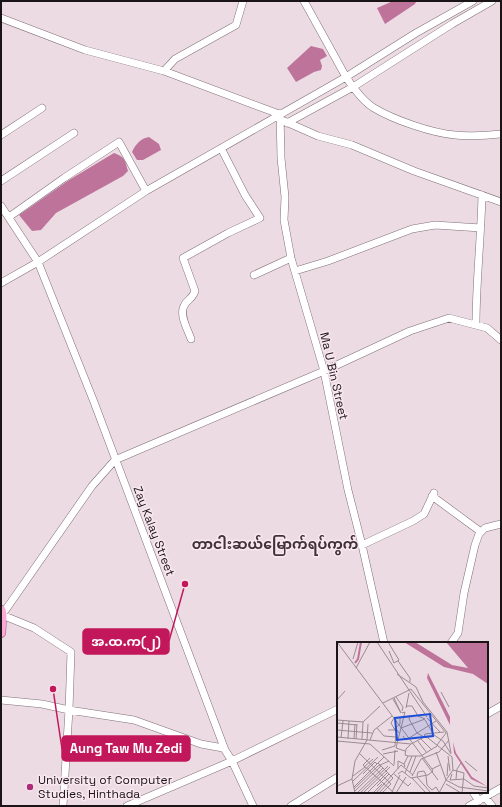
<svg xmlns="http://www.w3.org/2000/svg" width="502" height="807" font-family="'Space Grotesk','Noto Sans Myanmar',sans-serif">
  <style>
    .water { fill: #be749a }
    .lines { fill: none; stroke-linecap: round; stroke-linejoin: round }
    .minor-casing { stroke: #7f7077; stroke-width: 8 }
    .major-casing { stroke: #a65281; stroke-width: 10 }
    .minor { stroke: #fff; stroke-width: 7 }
    .major { stroke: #f7abd6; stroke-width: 9 }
    .poi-dot { fill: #ac2c7a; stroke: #fae8f0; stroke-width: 1.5 }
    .labels { text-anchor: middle; stroke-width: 3; stroke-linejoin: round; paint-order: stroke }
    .street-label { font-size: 12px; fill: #1a1417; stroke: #fae8f0 }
    .poi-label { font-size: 12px; fill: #1a1417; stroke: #fae8f0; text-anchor: start }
    .quarter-label { font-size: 14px; font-weight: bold; fill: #403239; stroke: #fae8f0 }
    .inset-river { fill: none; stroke: #be749a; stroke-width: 2 }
    .inset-road { fill: none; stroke: #998b91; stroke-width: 1 }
    .view { fill: #1d4ed8; fill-opacity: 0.15; stroke: #1d4ed8; stroke-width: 2 }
    .inset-edge { fill: none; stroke: #1a1417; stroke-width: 2 }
    .leader { fill: none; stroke: #c2185b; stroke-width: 1.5 }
    .callout-dot { fill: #c2185b; stroke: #fae8f0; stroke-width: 1.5 }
    .callout { fill: #c2185b; stroke: #c2185b; stroke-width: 1.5 }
    .callout-label { font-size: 13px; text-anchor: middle; font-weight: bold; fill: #fff }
  </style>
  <rect width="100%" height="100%" fill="#eddbe3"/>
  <!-- water -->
  <path class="water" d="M 393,1 L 416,2 L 415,4 L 385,24 L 377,8 Z
    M 311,46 L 323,49 L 327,56 L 320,60 L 322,66 L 321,70 L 314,72 L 296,82 L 287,68 Z
    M 149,137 L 159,144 L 161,150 L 143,160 L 137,160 L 132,152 C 135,145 141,138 149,137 Z
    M 114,153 C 125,157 125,160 128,171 L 123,176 L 56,213 L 41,230 L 32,231 L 19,215 L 69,180 Z"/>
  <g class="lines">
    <!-- minor casing -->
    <g class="minor-casing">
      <path id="minor" d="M 304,1 L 346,77 C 352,86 364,102 374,108 C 394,120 432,133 455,135 C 470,137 486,135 501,134
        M 1,18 L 85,50 L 164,71 L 279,114
        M 164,71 L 175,59 L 236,25 L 243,1
        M 280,113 L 281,158 L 285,197 L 284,220 L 291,258 L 324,371 L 348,490 L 362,545 L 384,643
        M 284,121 L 318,136 L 352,145 L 414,171 L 501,202
        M 287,123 L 353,87 L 452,24 L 492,1
        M 1,135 L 42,108
        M 1,181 L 74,133
        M 1,206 L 38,262 L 94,402 L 225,750 L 232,761 L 253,806
        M 9,217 L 64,178 L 119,142 L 146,191
        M 295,271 L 328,261 L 412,229 L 435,225 L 481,228
        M 254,275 L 291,258
        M 1,283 L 38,262 L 146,191 L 346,77 L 416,33 L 473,1
        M 476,325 C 476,282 481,238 482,195
        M 191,339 C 188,330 179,315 184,306 C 187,299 192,300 195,291 L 183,258 L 228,233 L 260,218 L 245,195 L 221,148
        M 432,496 L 481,532
        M 362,545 L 413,521 L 424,514 L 434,493
        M 451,643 L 458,633 L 464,593 L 475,545 L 479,534 L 485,528 L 501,524
        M 1,700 L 42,704 L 69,710 L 134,720 L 201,744 L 223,748 L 225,750
        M 487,714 L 501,706
        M 473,792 L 479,801
        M 485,797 L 492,806
        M 63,806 L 69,710 L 71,652 L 34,628 L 2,615 L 92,486 L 115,460 L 324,371 L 410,331 L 449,318 L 487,328 L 501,340
        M 127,806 L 232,761 L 338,709
        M 291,806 L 338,777
        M 469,806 L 501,788"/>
    </g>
    <!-- major casing -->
    <g class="major-casing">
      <path id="major" d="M 1,610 L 2,615 L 1,633"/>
    </g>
    <!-- minor -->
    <use href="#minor" class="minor"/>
    <!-- major -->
    <use href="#major" class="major"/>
  </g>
  <!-- markers -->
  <circle class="poi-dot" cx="30" cy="787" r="4"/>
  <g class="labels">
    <!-- street labels -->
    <g class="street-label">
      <text transform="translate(334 376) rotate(77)" y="4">Ma U Bin Street</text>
      <text transform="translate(154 531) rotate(69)" y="4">Zay Kalay Street</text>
    </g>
    <!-- poi labels -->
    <g class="poi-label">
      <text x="38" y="784">University of Computer<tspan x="38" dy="14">Studies, Hinthada</tspan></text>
    </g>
    <!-- quarter labels -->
    <g class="quarter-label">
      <text x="275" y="549">တာငါးဆယ်မြောက်ရပ်ကွက်</text>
    </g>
  </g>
  <!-- overview -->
  <g transform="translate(337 642)">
    <rect width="151" height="151" fill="#eddbe3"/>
    <path d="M 67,0 L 78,0 L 115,23 L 131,26 L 109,0 L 151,0 L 151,42 L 136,32 L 107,25 ZM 91,31 L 113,75 L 113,83 L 90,36 ZM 116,100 L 119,111 L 135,135 L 151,145 L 134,137 L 117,111 Z" fill="#be749a"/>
    <path class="inset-river" d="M 139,0 L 151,12M 18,21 L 21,17 L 24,0"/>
    <path class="inset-road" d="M 0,0 L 95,127M 40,0 L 90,75M 51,0 L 62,18 L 57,21 L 52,9M 16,17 L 21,0M 61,19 L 73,36 L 73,40M 19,26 L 33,0M 60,32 L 79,45 L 86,60 L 110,90 L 114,111M 104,50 L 112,65M 59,55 L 66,65 L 65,69M 56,57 L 64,71 L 57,56M 0,58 L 8,49M 46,61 L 74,47 L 109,91 L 100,103M 69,64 L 75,64 L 81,74 L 88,77M 69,66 L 72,51M 73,73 L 72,77 L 80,91 L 87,95 L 88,92 L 107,90M 90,76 L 103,90M 0,78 L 26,80 L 43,64M 88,78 L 97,93 L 106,99 L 114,112M 0,81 L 20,83M 40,86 L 47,94 L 59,95M 64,86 L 59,106 L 68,109M 64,86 L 88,77M 64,86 L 68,70 L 65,71M 57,87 L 63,82 L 63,76M 0,88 L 35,91M 51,88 L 60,88 L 62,91M 66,94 L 69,98 L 99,79M 0,95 L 74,102 L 87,95 L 91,96 L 115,115 L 116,128 L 109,138M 4,96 L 6,79M 17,96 L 18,82M 11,97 L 12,79M 19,97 L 20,82M 25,97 L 26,80M 84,97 L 95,108M 30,98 L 31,82M 33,98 L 37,88 L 55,74M 80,98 L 90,111M 0,99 L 33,102 L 57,124M 74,102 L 69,107 L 68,113 L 71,114 L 84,114 L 100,104M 45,108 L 58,104 L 59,90 L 54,81 L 57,76M 99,110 L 109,138M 22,111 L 54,142 L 45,151M 46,112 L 61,109M 111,114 L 113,129M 33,116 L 26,123 L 56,150M 85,116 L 101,138M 84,117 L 102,110 L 112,98M 128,119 L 140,129M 41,121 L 56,136 L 42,151M 57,123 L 58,108M 27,125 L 36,117M 68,125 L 67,122 L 71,114M 61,127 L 61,119 L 67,122M 116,128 L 127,131 L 125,151M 73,130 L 79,114M 68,131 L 75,114M 26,132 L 38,120 L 40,122M 57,132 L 71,144 L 74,141M 61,132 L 65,129 L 74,136M 115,132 L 113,138 L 127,137M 16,134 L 28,125M 28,134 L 47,115M 75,134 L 84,117M 80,134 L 81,130 L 87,129 L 89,133M 89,134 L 90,143 L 95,148 L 99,145 L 102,150M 110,134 L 111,121M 80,135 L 94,151M 74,136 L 91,133 L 96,129 L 95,127 L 103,123M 75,136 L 89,151M 119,137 L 120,127 L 124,121M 127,137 L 137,144 L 151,146M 109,138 L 122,145 L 151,149M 15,140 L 41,115M 109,142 L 124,151M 0,144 L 15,137M 40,144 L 52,132M 17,145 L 28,134M 17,147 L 41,124 L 52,119M 18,149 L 44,124M 55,150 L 63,133M 18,151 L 15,137 L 18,119 L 30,98M 20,151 L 46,126M 23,151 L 51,124M 26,151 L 53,125M 30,151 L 51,130M 36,151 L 45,142M 39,151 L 64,123 L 76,133M 59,151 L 69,135M 102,151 L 109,138"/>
    <path class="view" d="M 93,72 L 96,94 L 60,98 L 58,76 Z"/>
    <rect width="151" height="151" class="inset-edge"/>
  </g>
  <!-- callouts -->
  <path class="leader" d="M185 584L169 641M53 689L62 749"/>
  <g class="callout-dot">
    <circle cx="185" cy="584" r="4"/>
    <circle cx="53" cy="689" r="4"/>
  </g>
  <g class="callout">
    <rect x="83" y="629" width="86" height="25" rx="4"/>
    <rect x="62" y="736" width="128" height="25" rx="4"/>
  </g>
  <g class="callout-label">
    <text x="126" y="646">အ.ထ.က(၂)</text>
    <text x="126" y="753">Aung Taw Mu Zedi</text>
  </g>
  <!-- border -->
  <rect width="502" height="807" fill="none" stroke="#1a1417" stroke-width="4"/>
</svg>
